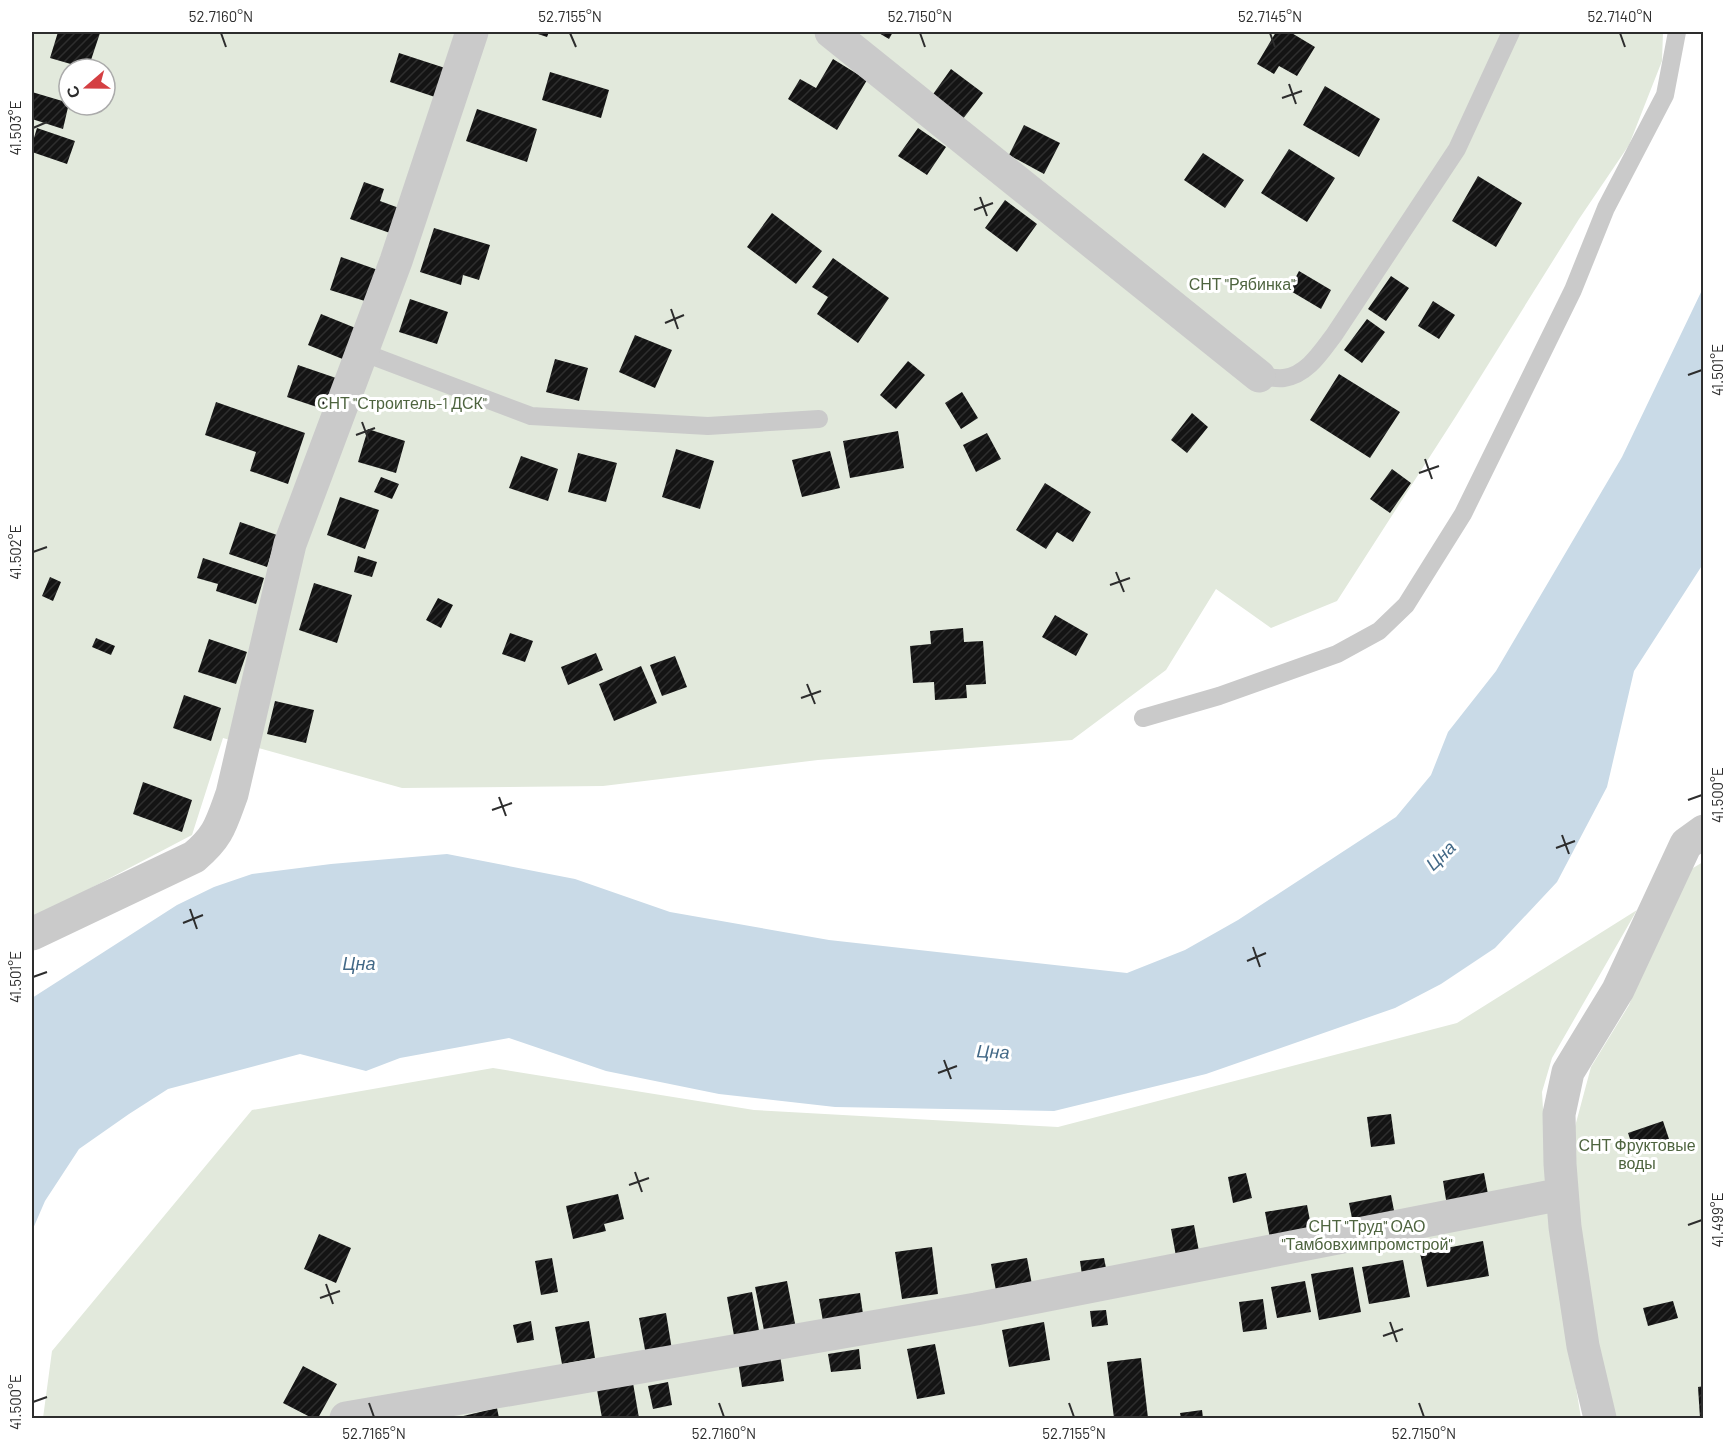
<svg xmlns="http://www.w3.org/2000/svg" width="1735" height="1450" font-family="Barlow,sans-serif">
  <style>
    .garden { fill: #e2e9dc; fill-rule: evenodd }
    .water { fill: #c9dae7 }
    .building { fill: url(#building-hatch) }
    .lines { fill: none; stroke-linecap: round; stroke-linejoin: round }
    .service { stroke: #cacaca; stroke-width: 18 }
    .minor { stroke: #cacaca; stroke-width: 33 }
    .ticks { fill: none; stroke: #2d2d2d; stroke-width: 2 }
    .labels { text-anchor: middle; stroke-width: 6; stroke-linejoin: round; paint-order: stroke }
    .park-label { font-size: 16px; fill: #4e643f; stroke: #fff }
    .water-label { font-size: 18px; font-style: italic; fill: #436987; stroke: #fff }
    .neatline { fill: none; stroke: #2d2d2d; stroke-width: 2 }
    .ticks-label { font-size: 15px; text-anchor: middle; fill: #2d2d2d }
  </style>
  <defs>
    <pattern id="building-hatch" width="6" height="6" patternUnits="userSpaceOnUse" patternTransform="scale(1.5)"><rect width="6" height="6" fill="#141414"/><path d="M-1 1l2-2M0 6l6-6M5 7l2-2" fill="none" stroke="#2e2e2e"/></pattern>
  </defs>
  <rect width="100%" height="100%" fill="#fff"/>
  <!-- garden -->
  <path class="garden" d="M 32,32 L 1663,32 L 1662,61 L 1629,145 L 1579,219 L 1456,416 L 1337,601 L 1271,628 L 1216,589 L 1166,670 L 1072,740 L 818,760 L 603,786 L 402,788 L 223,738 L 192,835 L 32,919 ZM 69,69 L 105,69 L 105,105 L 69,105 Z
    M 1703,862 L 1703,1418 L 1604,1418 L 1569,1149 L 1591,1067 L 1629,1005 L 1678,877 Z
    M 1637,910 L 1552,1058 L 1542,1092 L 1550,1228 L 1581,1418 L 43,1418 L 52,1351 L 252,1110 L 493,1068 L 754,1110 L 1058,1127 L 1457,1023 Z"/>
  <!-- water -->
  <path class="water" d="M 1703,288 L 1703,564 L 1634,671 L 1607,787 L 1557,882 L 1495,948 L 1441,984 L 1395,1008 L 1206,1074 L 1054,1111 L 835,1107 L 719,1094 L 606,1071 L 509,1038 L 400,1058 L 366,1071 L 300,1054 L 168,1089 L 129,1114 L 79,1149 L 45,1201 L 32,1231 L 32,998 L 177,905 L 214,887 L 252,874 L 331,864 L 447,854 L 575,879 L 670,912 L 829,940 L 1127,973 L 1185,950 L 1238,920 L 1396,817 L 1431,775 L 1448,732 L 1496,671 L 1622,457 Z"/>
  <!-- building -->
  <path class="building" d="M 58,32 L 100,33 L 88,69 L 50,58 Z
    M 532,32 L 549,32 L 547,37 Z
    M 877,32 L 893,32 L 889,39 Z
    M 1276,32 L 1290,32 L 1315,47 L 1297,76 L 1279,66 L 1274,74 L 1257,64 Z
    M 399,53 L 445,68 L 435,97 L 390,82 Z
    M 833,59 L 867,80 L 837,130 L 788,99 L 800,79 L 816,88 Z
    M 951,69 L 983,93 L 962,120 L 931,97 Z
    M 550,72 L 609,90 L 601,118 L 542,100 Z
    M 1325,86 L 1380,119 L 1359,157 L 1303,125 Z
    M 32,92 L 69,103 L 63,129 L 32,119 Z
    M 477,109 L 537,129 L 527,162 L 466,141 Z
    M 1024,125 L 1060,143 L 1044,174 L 1009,155 Z
    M 37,128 L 75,141 L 67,164 L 32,152 L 32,144 Z
    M 918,128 L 946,147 L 927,175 L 898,156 Z
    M 1289,149 L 1335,178 L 1307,222 L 1261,193 Z
    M 1203,153 L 1244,180 L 1225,208 L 1184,180 Z
    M 1478,176 L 1522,203 L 1496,247 L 1452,221 Z
    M 364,182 L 384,189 L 380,201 L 399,208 L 390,233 L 350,219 Z
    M 1005,200 L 1037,224 L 1017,252 L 985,228 Z
    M 772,213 L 822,251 L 796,284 L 747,247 Z
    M 434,228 L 490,245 L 479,280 L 463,275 L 461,285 L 420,272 Z
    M 341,257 L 378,270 L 368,302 L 330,290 Z
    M 833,258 L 889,298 L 858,343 L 817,314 L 828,297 L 812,287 Z
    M 1299,271 L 1331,290 L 1321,309 L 1289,290 Z
    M 1391,276 L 1409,288 L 1386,321 L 1368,309 Z
    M 410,299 L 448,312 L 437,344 L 399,332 Z
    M 1433,301 L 1455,315 L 1439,339 L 1418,326 Z
    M 321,314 L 358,329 L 345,360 L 308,345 Z
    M 1367,319 L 1385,332 L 1362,363 L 1344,350 Z
    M 635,335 L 672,350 L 655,388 L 619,372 Z
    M 555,359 L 588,368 L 579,401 L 546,392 Z
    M 908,361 L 925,375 L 896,409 L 880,395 Z
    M 298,365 L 336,378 L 326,410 L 287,397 Z
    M 1339,374 L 1400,412 L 1370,458 L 1310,420 Z
    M 962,392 L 978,418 L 961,429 L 945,403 Z
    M 216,402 L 305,433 L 288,484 L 250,471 L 256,452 L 205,435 Z
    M 1192,413 L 1208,427 L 1187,453 L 1171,440 Z
    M 368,429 L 405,441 L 396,473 L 358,462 Z
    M 898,431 L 904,468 L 850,478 L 843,441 Z
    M 987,433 L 1001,459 L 976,472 L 963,445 Z
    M 676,449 L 714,461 L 700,509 L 662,497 Z
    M 830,451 L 840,488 L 802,497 L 792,460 Z
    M 578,453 L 617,463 L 606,502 L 568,492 Z
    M 521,456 L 558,469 L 548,501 L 509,488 Z
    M 1392,469 L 1411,483 L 1390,513 L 1370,499 Z
    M 381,477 L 399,484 L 392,499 L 374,492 Z
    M 1045,483 L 1091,512 L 1073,542 L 1057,532 L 1046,549 L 1016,530 Z
    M 340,497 L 379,510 L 365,549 L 327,535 Z
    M 240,522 L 277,535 L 267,567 L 229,554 Z
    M 358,556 L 377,562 L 372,577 L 354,572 Z
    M 203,558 L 264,578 L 256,604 L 216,591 L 218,584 L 197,578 Z
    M 50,577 L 61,582 L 53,601 L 42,596 Z
    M 314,583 L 352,595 L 337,643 L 299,630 Z
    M 438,598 L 453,605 L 441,628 L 426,620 Z
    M 1055,615 L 1088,634 L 1076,656 L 1042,637 Z
    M 963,628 L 964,642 L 983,641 L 986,684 L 966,685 L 967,698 L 935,700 L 934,682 L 913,683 L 910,646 L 931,644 L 930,631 Z
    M 510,633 L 533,641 L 525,662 L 502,654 Z
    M 96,638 L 115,646 L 111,655 L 92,647 Z
    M 209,639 L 247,652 L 236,684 L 198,672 Z
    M 596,653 L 603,670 L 568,685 L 561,667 Z
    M 675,656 L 687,687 L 662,696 L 650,665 Z
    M 641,666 L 657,703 L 614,721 L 599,684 Z
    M 184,695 L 221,708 L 211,741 L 173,728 Z
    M 275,701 L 314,710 L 306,743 L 267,734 Z
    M 143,782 L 192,800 L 182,832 L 133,814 Z
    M 1391,1114 L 1395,1144 L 1371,1147 L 1367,1117 Z
    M 1663,1121 L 1670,1142 L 1635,1154 L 1628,1133 Z
    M 1246,1173 L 1252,1198 L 1233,1203 L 1228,1177 Z
    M 1484,1173 L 1491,1210 L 1449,1218 L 1443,1181 Z
    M 618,1194 L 624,1219 L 604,1224 L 606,1231 L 573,1239 L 566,1206 Z
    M 1391,1195 L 1398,1231 L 1356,1239 L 1349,1203 Z
    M 1307,1205 L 1314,1242 L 1272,1249 L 1265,1212 Z
    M 1194,1225 L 1201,1262 L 1178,1267 L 1171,1229 Z
    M 319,1234 L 351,1248 L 336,1283 L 304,1269 Z
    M 1483,1241 L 1489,1276 L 1427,1287 L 1420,1253 Z
    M 932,1247 L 938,1294 L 902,1299 L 895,1252 Z
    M 552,1258 L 558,1292 L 541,1295 L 535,1261 Z
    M 1027,1258 L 1033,1290 L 997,1296 L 991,1264 Z
    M 1104,1258 L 1108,1278 L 1083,1282 L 1080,1261 Z
    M 1403,1260 L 1410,1297 L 1369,1304 L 1362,1267 Z
    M 1353,1267 L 1361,1312 L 1319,1320 L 1311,1274 Z
    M 787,1281 L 797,1334 L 766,1340 L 755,1287 Z
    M 1305,1281 L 1311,1312 L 1277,1318 L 1271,1287 Z
    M 752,1292 L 760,1336 L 735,1341 L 727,1297 Z
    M 860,1293 L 864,1321 L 824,1327 L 819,1299 Z
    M 1263,1299 L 1267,1329 L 1243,1332 L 1239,1302 Z
    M 1673,1301 L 1678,1318 L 1648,1326 L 1643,1308 Z
    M 1106,1310 L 1108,1325 L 1092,1327 L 1090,1311 Z
    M 666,1313 L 672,1350 L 646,1355 L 639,1318 Z
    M 531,1321 L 534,1340 L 517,1343 L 513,1325 Z
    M 589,1321 L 595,1358 L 562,1364 L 555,1327 Z
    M 1044,1322 L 1050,1360 L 1009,1367 L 1002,1330 Z
    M 935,1344 L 945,1394 L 917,1399 L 907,1349 Z
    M 859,1349 L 861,1369 L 831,1372 L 828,1354 Z
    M 780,1355 L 784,1381 L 742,1387 L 738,1361 Z
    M 1141,1358 L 1148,1418 L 1114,1418 L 1107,1362 Z
    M 303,1366 L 337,1384 L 318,1418 L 312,1418 L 283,1403 Z
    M 668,1382 L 672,1405 L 653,1409 L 648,1386 Z
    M 633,1383 L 639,1418 L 602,1418 L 597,1390 Z
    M 1704,1386 L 1704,1418 L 1700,1418 L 1698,1387 Z
    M 497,1408 L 499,1418 L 455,1418 Z
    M 1202,1410 L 1203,1418 L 1181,1418 L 1180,1413 Z"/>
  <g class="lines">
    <!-- service -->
    <path class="service" d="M 362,352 L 531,416 L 708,426 L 819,419
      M 1259,376 C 1267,377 1276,379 1284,378 C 1307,375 1321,352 1334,335 L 1457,149 L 1511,32
      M 1143,718 L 1219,696 L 1337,654 L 1379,631 L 1406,605 L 1463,514 L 1573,290 L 1606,208 L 1665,95 L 1677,32"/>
    <!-- minor -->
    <path class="minor" d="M 831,32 L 1259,376
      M 32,934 L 194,857 C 219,836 221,824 232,794 L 290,544 L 396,261 L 472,32
      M 346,1418 L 976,1309 L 1562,1194
      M 1600,1418 L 1583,1346 L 1565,1227 L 1560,1164 L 1559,1114 L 1568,1072 L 1618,990 L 1686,844 L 1704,831"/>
  </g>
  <!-- ticks -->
  <path class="ticks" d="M 221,33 L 226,47M 570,33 L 576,47M 920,33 L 925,47M 1270,33 L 1275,47M 1620,33 L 1625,47M 1289,84 L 1296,104M 1282,98 L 1302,91M 33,128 L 47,122M 980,197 L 987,216M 974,210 L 993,203M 671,309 L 678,329M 665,323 L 684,315M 1688,375 L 1702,370M 362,422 L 369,441M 356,435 L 375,428M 1425,459 L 1432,479M 1419,473 L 1439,466M 33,552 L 47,547M 1116,572 L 1124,592M 1110,585 L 1130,578M 807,684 L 815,704M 801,698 L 821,691M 499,797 L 506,816M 1688,800 L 1702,795M 492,810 L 512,803M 1562,835 L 1569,854M 1556,848 L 1575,841M 190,909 L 197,929M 183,923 L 203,915M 1253,947 L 1260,967M 1247,961 L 1266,953M 33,977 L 47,972M 944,1060 L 951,1079M 938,1073 L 957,1066M 635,1172 L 642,1192M 629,1185 L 649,1178M 1688,1225 L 1702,1220M 326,1284 L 333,1304M 320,1298 L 340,1291M 1390,1322 L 1397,1342M 1383,1336 L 1403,1329M 33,1402 L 47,1397M 369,1403 L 374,1417M 719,1403 L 724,1417M 1069,1403 L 1074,1417M 1419,1403 L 1424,1417"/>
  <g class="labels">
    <!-- park labels -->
    <g class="park-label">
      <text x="1242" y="290">СНТ "Рябинка"</text>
      <text x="402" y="409">СНТ "Строитель-1 ДСК"</text>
      <text x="1637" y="1151">СНТ Фруктовые<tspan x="1637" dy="18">воды</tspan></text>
      <text x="1367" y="1232">СНТ "Труд" ОАО<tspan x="1367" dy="18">"Тамбовхимпромстрой"</tspan></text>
    </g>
    <!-- water labels -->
    <g class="water-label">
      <text transform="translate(1441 856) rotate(-44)" y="6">Цна</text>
      <text x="359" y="970">Цна</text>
      <text transform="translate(993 1052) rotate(3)" y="6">Цна</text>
    </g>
  </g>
  <!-- border -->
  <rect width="1735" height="1450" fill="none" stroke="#ffffff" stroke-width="66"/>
  <!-- north arrow -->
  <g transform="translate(87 87) rotate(250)"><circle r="28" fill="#ffffff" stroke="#ababab" stroke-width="1.5"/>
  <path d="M0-4.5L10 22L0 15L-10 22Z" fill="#d43f42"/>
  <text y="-9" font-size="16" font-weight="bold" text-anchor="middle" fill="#2d2d2d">С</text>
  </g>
  <rect x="33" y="33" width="1669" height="1384" class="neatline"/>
  <g class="ticks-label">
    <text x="221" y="22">52.7160°N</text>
    <text x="570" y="22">52.7155°N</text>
    <text x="920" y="22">52.7150°N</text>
    <text x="1270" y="22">52.7145°N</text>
    <text x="1620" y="22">52.7140°N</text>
    <text transform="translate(16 128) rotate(-90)" y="5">41.503°E</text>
    <text transform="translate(1718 370) rotate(-90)" y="5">41.501°E</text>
    <text transform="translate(16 552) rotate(-90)" y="5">41.502°E</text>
    <text transform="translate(1718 795) rotate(-90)" y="5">41.500°E</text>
    <text transform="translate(16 977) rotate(-90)" y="5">41.501°E</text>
    <text transform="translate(1718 1220) rotate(-90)" y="5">41.499°E</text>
    <text transform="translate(16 1402) rotate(-90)" y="5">41.500°E</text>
    <text x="374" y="1439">52.7165°N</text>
    <text x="724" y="1439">52.7160°N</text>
    <text x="1074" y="1439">52.7155°N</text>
    <text x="1424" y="1439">52.7150°N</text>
  </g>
</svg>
